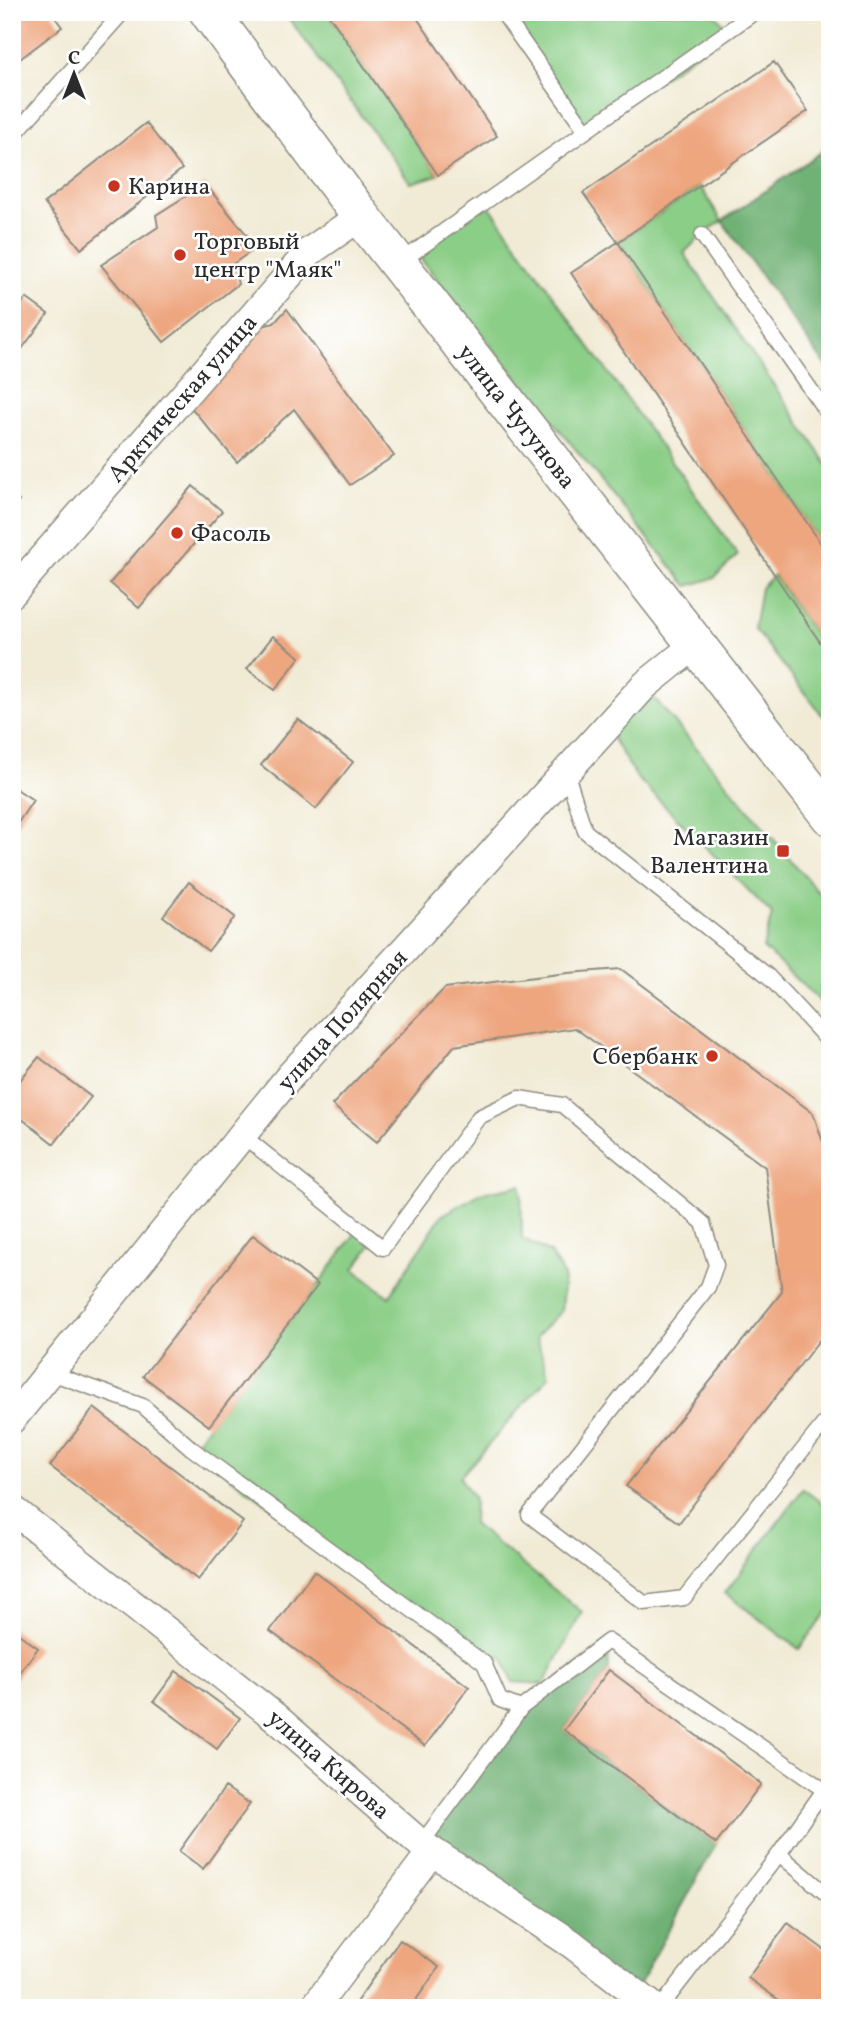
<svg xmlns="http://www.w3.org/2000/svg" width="842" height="2020" font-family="Vollkorn,serif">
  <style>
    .green { fill: #8bce87; stroke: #5b7c59; stroke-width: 2 }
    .forest { fill: #70b174; stroke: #4e6e50; stroke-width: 2 }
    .building { fill: #eea67f }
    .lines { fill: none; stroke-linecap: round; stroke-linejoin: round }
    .service-casing { stroke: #8e8b80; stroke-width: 17 }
    .minor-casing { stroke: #8e8b80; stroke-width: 31 }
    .secondary-casing { stroke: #8e8b80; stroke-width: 41 }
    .service { stroke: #fff; stroke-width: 14 }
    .minor { stroke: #fff; stroke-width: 28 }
    .secondary { stroke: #fff; stroke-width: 38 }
    .poi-dot { fill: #c8321e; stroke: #fff; stroke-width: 2.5 }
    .labels { text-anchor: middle; stroke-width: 5; stroke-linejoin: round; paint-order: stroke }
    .poi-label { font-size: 24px; fill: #2b2b2b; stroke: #fff; text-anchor: start }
    .street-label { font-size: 24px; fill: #2b2b2b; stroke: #fff }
  </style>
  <rect width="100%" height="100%" fill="#fff"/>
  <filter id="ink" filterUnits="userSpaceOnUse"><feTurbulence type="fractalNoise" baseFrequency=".0143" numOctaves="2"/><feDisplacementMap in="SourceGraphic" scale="14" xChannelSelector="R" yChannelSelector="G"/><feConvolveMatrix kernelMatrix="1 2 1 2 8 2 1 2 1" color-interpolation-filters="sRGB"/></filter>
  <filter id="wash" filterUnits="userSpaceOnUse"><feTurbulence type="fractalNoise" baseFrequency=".00686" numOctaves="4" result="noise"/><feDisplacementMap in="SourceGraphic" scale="28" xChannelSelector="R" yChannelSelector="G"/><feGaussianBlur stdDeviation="1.57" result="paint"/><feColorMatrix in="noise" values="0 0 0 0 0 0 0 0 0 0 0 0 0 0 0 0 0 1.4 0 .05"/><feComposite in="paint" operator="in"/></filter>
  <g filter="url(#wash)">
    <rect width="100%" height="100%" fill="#f1ebd5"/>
    <!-- green -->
    <path class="green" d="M 284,12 L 327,12 L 438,175 L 411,183 Z
      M 539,12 L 714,12 L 728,31 L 586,131 L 514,29 Z
      M 700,186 L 722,221 L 702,235 L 684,253 L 830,468 L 830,557 L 618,242 Z
      M 486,201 L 738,555 L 714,578 L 687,586 L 415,252 Z
      M 774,575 L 830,657 L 830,717 L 823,716 L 754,628 L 761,588 Z
      M 644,686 L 830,906 L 830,1011 L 763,948 L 772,914 L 637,778 L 606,728 Z
      M 521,1185 L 522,1238 L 550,1253 L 564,1276 L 561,1311 L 536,1337 L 549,1376 L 460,1477 L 474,1499 L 473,1524 L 582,1612 L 544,1684 L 513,1682 L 502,1656 L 484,1663 L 191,1448 L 318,1285 L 359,1228 L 374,1241 L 354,1269 L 389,1297 L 441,1216 L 481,1193 Z
      M 803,1489 L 830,1509 L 830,1608 L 799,1649 L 725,1593 Z"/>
    <!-- forest -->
    <path class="forest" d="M 830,146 L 830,372 L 722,221 Z
      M 608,1641 L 609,1670 L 564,1730 L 716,1844 L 635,1992 L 421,1844 L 521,1708 Z"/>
    <g id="blocks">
      <!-- building -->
      <path class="building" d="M 12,12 L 51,12 L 62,27 L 12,65 Z
        M 327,12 L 413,12 L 497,136 L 438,175 Z
        M 774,62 L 808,111 L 618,242 L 830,557 L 830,657 L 571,273 L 618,242 L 583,193 Z
        M 146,123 L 182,169 L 81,249 L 44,203 Z
        M 205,184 L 257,247 L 233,264 L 238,284 L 164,342 L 101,265 L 158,227 L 156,215 Z
        M 26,298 L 48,314 L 12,362 L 12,304 L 18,308 Z
        M 287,309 L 394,456 L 350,485 L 294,409 L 237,462 L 189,405 L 254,328 L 274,323 Z
        M 193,486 L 222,511 L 139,608 L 110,583 Z
        M 12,495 L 19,501 L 12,509 Z
        M 273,636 L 300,657 L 275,690 L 247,669 Z
        M 298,719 L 353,762 L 316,809 L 261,765 Z
        M 12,786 L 33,800 L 12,832 Z
        M 189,882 L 235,917 L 208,951 L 163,916 Z
        M 621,969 L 813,1113 L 830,1162 L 830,1326 L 679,1523 L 626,1486 L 782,1292 L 765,1167 L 575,1028 L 454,1046 L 377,1142 L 332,1105 L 445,988 L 568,973 Z
        M 39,1057 L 91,1097 L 54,1144 L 12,1111 L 12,1090 Z
        M 253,1235 L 318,1285 L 209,1426 L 143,1376 Z
        M 94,1408 L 243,1522 L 198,1580 L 50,1466 Z
        M 314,1571 L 469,1687 L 425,1746 L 270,1631 Z
        M 12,1629 L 38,1648 L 12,1683 Z
        M 609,1670 L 761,1784 L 716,1844 L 564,1730 Z
        M 176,1671 L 240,1718 L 217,1749 L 154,1701 Z
        M 225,1787 L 250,1804 L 203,1869 L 179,1851 Z
        M 788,1923 L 830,1954 L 830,2008 L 790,2008 L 748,1978 Z
        M 400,1940 L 439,1967 L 416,2000 L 428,2008 L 352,2008 Z"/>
    </g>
  </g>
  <g filter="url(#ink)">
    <use href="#blocks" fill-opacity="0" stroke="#8e8b80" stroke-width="2"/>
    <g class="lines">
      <!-- service casing -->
      <g class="service-casing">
        <path id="service" d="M 502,12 L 586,131
          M 12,137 L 123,12
          M 702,235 L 830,417
          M 400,262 L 755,12
          M 566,771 L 585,831 L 768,976 L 830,1043
          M 242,1135 L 383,1248 L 479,1117 L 519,1098 L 562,1105 L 703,1223 L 716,1265 L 708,1287 L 529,1515 L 644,1603 L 684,1598 L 830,1416
          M 51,1373 L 143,1406 L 191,1448 L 484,1663 L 500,1700 L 521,1708
          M 421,1844 L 521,1708 L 608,1641 L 824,1790 L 779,1854 L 660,2008
          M 779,1854 L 830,1897"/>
      </g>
      <!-- minor casing -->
      <g class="minor-casing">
        <path id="minor" d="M 12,593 L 309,252 L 361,216
          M 12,1419 L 290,1076 L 644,686 L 696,644
          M 12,1509 L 275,1717 L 421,1844 L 572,1944 L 655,2008
          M 314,2008 L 432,1851"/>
      </g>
      <!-- secondary casing -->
      <g class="secondary-casing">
        <path id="secondary" d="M 209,12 L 361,216 L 830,816"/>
      </g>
      <!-- service -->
      <use href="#service" class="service"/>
      <!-- minor -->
      <use href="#minor" class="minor"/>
      <!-- secondary -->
      <use href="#secondary" class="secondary"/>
    </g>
  </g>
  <!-- markers -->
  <g class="poi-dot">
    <circle cx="114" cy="186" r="7"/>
    <circle cx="180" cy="255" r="7"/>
    <circle cx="177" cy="533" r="7"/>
    <rect x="776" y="844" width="14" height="14" rx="3.5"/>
    <circle cx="712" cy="1056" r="7"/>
  </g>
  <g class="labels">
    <!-- poi labels -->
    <g class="poi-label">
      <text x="128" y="194">Карина</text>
      <text x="194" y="249">Торговый<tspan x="194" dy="28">центр "Маяк"</tspan></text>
      <text x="191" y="541">Фасоль</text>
      <text x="769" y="845" text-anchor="end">Магазин<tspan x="769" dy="28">Валентина</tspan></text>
      <text x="698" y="1064" text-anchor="end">Сбербанк</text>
    </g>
    <!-- street labels -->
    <g class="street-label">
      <text transform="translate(182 398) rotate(-49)" y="8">Арктическая улица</text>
      <text transform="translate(517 416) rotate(52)" y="8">улица Чугунова</text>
      <text transform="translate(342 1020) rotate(-48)" y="8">улица Полярная</text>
      <text transform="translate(329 1764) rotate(41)" y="8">улица Кирова</text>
    </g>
  </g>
  <!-- margin -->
  <rect width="842" height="2020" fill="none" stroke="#fff" stroke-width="42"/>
  <!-- north arrow -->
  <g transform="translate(74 74)" stroke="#ffffff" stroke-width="5" paint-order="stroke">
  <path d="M0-5L12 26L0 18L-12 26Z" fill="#2b2b2b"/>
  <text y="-10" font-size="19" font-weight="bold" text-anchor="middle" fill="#2b2b2b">С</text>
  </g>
</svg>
